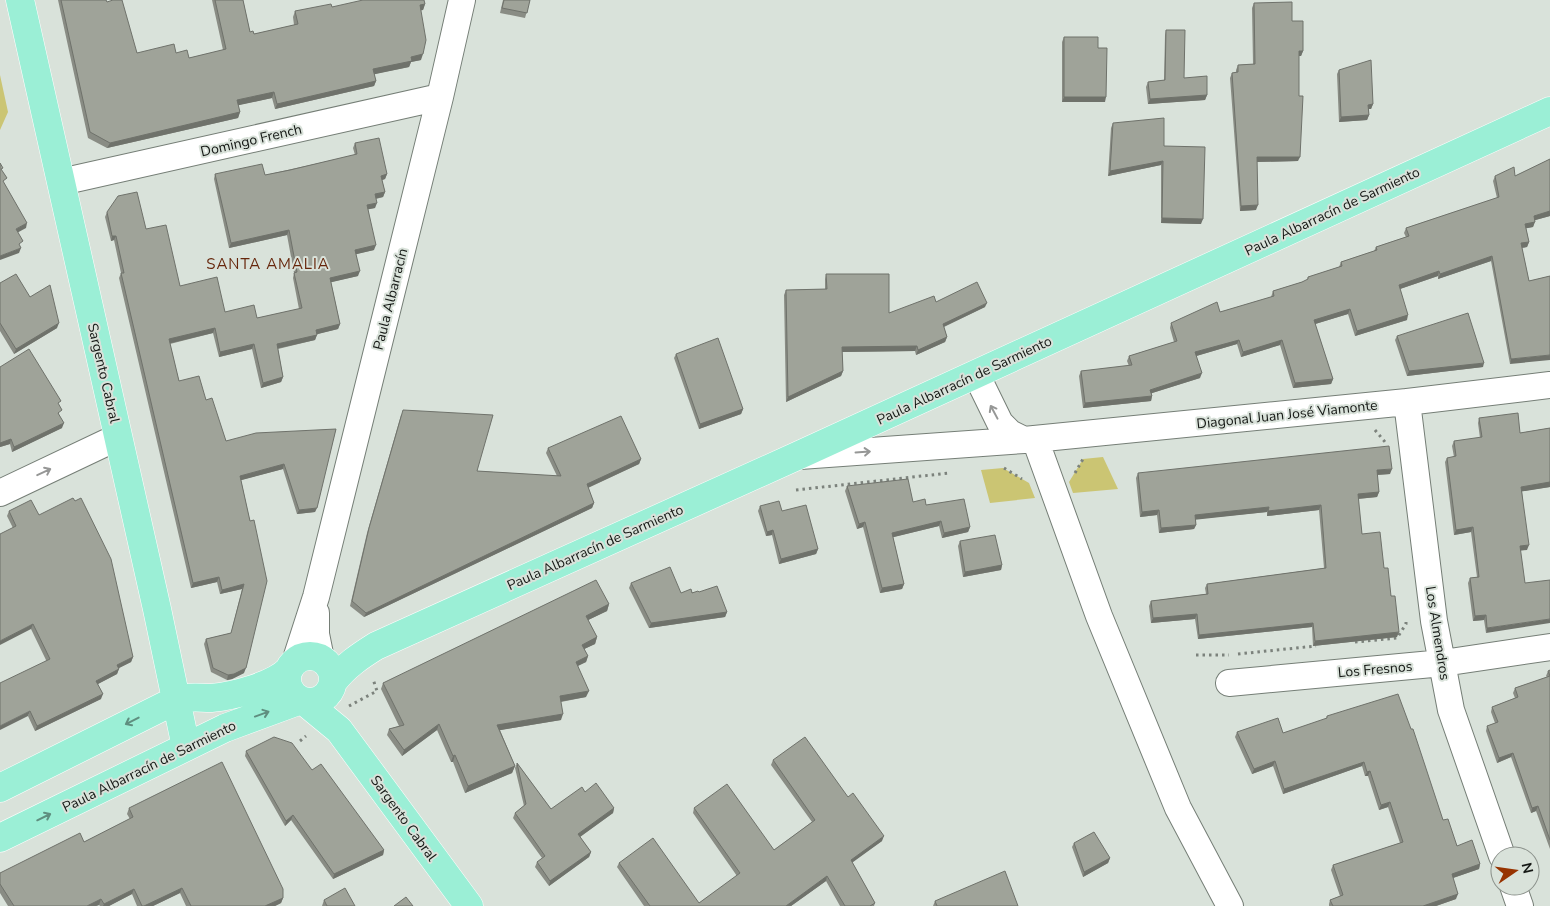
<svg xmlns="http://www.w3.org/2000/svg" width="1550" height="906" font-family="'Nunito Sans',sans-serif">
  <style>
    .green { fill: #cbc573 }
    .lines { fill: none; stroke-linecap: round; stroke-linejoin: round }
    .minor-casing { stroke: #757e76; stroke-width: 28 }
    .major-casing { stroke: #fff; stroke-width: 29 }
    .path { stroke: #7c827c; stroke-width: 3; stroke-dasharray: 2.5 4; stroke-linecap: butt }
    .minor { stroke: #fff; stroke-width: 26 }
    .major { stroke: #9befd6; stroke-width: 28 }
    .wall { fill: #898c84 }
    .shaded-wall { fill: #6f726b }
    .building { fill: #9fa399; stroke: #6f726b }
    .oneway { stroke: #969796 }
    .oneway2 { stroke: #5f8e7f }
    .labels { text-anchor: middle; stroke-width: 4; stroke-linejoin: round; paint-order: stroke }
    .street-label { font-size: 14px; fill: #151815; stroke: #d9e2da }
    .neighbourhood-label { font-size: 15px; letter-spacing: 1px; fill: #66260b; stroke: #d9e2da }
  </style>
  <rect width="100%" height="100%" fill="#d9e2da"/>
  <!-- green -->
  <path class="green" d="M 0,75 L 8,112 L 0,130 Z
    M 1103,457 L 1118,489 L 1073,493 L 1069,482 L 1083,459 Z
    M 1003,468 L 1029,483 L 1035,498 L 990,503 L 981,470 Z"/>
  <g class="lines">
    <!-- minor casing -->
    <g class="minor-casing">
      <path id="minor" d="M 61,182 L 440,97
        M 976,374 L 1000,423 L 1010,433 L 1024,440
        M 1407,402 L 1434,621 L 1451,710 L 1502,856
        M 1035,439 L 1099,616 L 1178,808 L 1230,906
        M 800,456 L 1024,440 L 1407,402 L 1550,385
        M 0,493 L 118,437
        M 316,613 L 316,634 L 321,659
        M 295,662 L 316,597 L 440,97 L 462,0
        M 1229,683 L 1443,663 L 1550,647
        M 1513,886 L 1520,906"/>
    </g>
    <!-- major casing -->
    <g class="major-casing">
      <path id="major" d="M 20,0 L 157,609 L 186,747
        M287 679a23 23 0 1 1 46 0a23 23 0 1 1-46 0Z
        M 333,682 C 345,666 360,656 376,646 L 797,456 L 1550,111
        M 305,702 L 339,730 L 469,906
        M 0,788 L 176,700 C 188,696 199,698 211,698 C 233,696 273,686 289,670
        M 0,838 L 225,728 L 301,700"/>
    </g>
    <!-- path -->
    <path class="path" d="M 1375,430 L 1385,442
      M 1004,468 L 1022,479
      M 1075,473 L 1083,459
      M 796,490 L 949,473
      M 1355,642 L 1397,638 L 1406,624 L 1406,622
      M 1238,654 L 1316,646
      M 1196,655 L 1229,655
      M 349,706 L 377,691 L 373,679
      M 300,741 L 306,736"/>
    <!-- minor -->
    <use href="#minor" class="minor"/>
    <!-- major -->
    <use href="#major" class="major"/>
  </g>
  <!-- wall -->
  <path class="wall" d="M 58,0 L 106,0 L 107,2 L 137,53 L 176,53 L 189,58 L 223,50 L 212,0 L 243,0 L 250,32 L 254,34 L 294,25 L 293,17 L 295,11 L 332,7 L 425,4 L 423,10 L 421,10 L 421,60 L 411,62 L 409,67 L 374,74 L 376,81 L 374,86 L 275,109 L 272,98 L 238,105 L 240,112 L 238,118 L 107,148 L 88,138 Z
    M 503,0 L 530,0 L 525,18 L 500,13 Z
    M 1254,3 L 1292,21 L 1303,51 L 1301,56 L 1299,56 L 1298,161 L 1257,162 L 1256,210 L 1240,211 L 1230,78 L 1232,73 L 1236,72 L 1236,70 L 1238,65 L 1253,64 L 1252,8 Z
    M 1166,30 L 1184,78 L 1207,95 L 1205,100 L 1148,104 L 1146,87 L 1148,82 L 1164,80 L 1165,35 Z
    M 1064,37 L 1098,48 L 1105,102 L 1062,102 L 1062,42 Z
    M 1339,70 L 1373,104 L 1371,109 L 1369,109 L 1369,115 L 1367,120 L 1339,122 L 1337,74 Z
    M 1113,123 L 1164,146 L 1201,224 L 1161,223 L 1161,165 L 1108,176 L 1111,128 Z
    M 355,143 L 387,174 L 385,179 L 382,180 L 385,192 L 383,197 L 376,199 L 375,208 L 368,209 L 374,250 L 356,254 L 358,276 L 331,282 L 340,324 L 338,329 L 317,334 L 315,340 L 278,349 L 283,377 L 281,382 L 261,388 L 252,349 L 219,357 L 213,333 L 170,344 L 179,381 L 206,400 L 226,441 L 336,429 L 315,512 L 297,514 L 283,469 L 241,480 L 250,521 L 244,673 L 232,679 L 227,680 L 211,672 L 204,644 L 206,639 L 231,633 L 242,589 L 220,594 L 217,582 L 191,588 L 119,278 L 121,273 L 114,240 L 111,241 L 105,217 L 107,212 L 146,229 L 180,286 L 225,312 L 257,318 L 299,309 L 293,278 L 294,273 L 287,235 L 229,248 L 214,179 L 215,174 L 265,175 L 355,155 L 353,148 Z
    M 1550,159 L 1550,216 L 1535,220 L 1533,227 L 1526,228 L 1529,242 L 1527,247 L 1522,248 L 1529,281 L 1550,276 L 1510,364 L 1491,261 L 1438,279 L 1438,276 L 1400,289 L 1407,320 L 1355,336 L 1348,314 L 1315,324 L 1333,379 L 1331,384 L 1293,388 L 1280,345 L 1241,357 L 1237,344 L 1196,356 L 1200,378 L 1152,393 L 1152,396 L 1151,401 L 1083,408 L 1079,376 L 1081,371 L 1129,366 L 1127,361 L 1129,356 L 1174,342 L 1170,328 L 1171,323 L 1220,312 L 1271,297 L 1273,291 L 1302,282 L 1307,280 L 1308,277 L 1339,267 L 1341,262 L 1374,251 L 1376,247 L 1406,237 L 1404,233 L 1406,228 L 1497,198 L 1493,181 L 1495,176 L 1515,176 Z
    M 826,274 L 889,313 L 936,302 L 985,307 L 944,327 L 947,337 L 945,342 L 916,355 L 915,351 L 842,352 L 843,371 L 841,376 L 786,402 L 784,295 L 786,290 L 825,289 L 825,279 Z
    M 0,283 L 30,297 L 57,328 L 14,354 L 0,331 Z
    M 1397,336 L 1483,367 L 1407,376 L 1395,340 Z
    M 676,354 L 743,409 L 741,414 L 699,429 L 674,358 Z
    M 0,367 L 59,406 L 59,415 L 62,428 L 12,452 L 10,444 L 0,447 Z
    M 401,415 L 477,471 L 557,476 L 546,453 L 548,448 L 641,459 L 639,464 L 588,488 L 594,503 L 592,508 L 364,617 L 350,606 L 367,533 Z
    M 1479,418 L 1520,433 L 1550,428 L 1550,487 L 1522,491 L 1527,550 L 1521,550 L 1486,633 L 1484,620 L 1473,621 L 1468,583 L 1470,578 L 1477,577 L 1471,532 L 1454,535 L 1445,462 L 1447,458 L 1454,457 L 1452,446 L 1454,441 L 1480,438 L 1478,423 Z
    M 1138,473 L 1390,474 L 1377,475 L 1379,492 L 1377,497 L 1358,499 L 1362,534 L 1384,568 L 1391,596 L 1397,637 L 1313,646 L 1312,627 L 1198,639 L 1195,619 L 1151,623 L 1149,606 L 1151,601 L 1206,594 L 1205,588 L 1207,584 L 1324,568 L 1319,510 L 1267,516 L 1267,512 L 1196,519 L 1196,525 L 1194,529 L 1159,533 L 1157,515 L 1140,517 L 1136,478 Z
    M 847,486 L 926,505 L 970,527 L 968,532 L 942,538 L 939,526 L 893,537 L 904,584 L 902,589 L 880,593 L 863,527 L 857,529 L 845,491 Z
    M 760,506 L 782,511 L 818,549 L 816,554 L 779,564 L 772,535 L 766,536 L 758,511 Z
    M 9,511 L 39,515 L 133,657 L 131,662 L 119,668 L 117,674 L 98,684 L 101,699 L 35,731 L 28,716 L 46,660 L 31,629 L 13,528 L 7,516 Z
    M 960,541 L 1002,565 L 1001,570 L 963,577 L 958,546 Z
    M 631,583 L 681,593 L 699,592 L 727,612 L 725,617 L 649,628 L 629,588 Z
    M 609,604 L 607,611 L 588,620 L 597,637 L 595,644 L 584,649 L 588,656 L 586,662 L 578,666 L 586,697 L 561,702 L 561,720 L 500,730 L 515,766 L 512,773 L 465,793 L 453,762 L 451,762 L 437,730 L 402,756 L 387,735 L 389,729 L 399,726 L 381,689 L 383,683 Z
    M 1550,670 L 1550,849 L 1536,811 L 1531,813 L 1511,757 L 1497,763 L 1486,731 L 1487,726 L 1495,723 L 1491,712 L 1492,707 L 1515,698 L 1513,693 L 1515,688 L 1547,677 L 1546,676 L 1548,671 Z
    M 1327,716 L 1443,820 L 1457,846 L 1480,864 L 1479,869 L 1453,878 L 1456,899 L 1436,906 L 1329,906 L 1329,904 L 1330,900 L 1340,896 L 1331,870 L 1333,865 L 1400,843 L 1388,807 L 1379,810 L 1368,776 L 1365,776 L 1362,766 L 1283,794 L 1273,766 L 1252,774 L 1235,737 L 1237,732 L 1283,733 L 1326,719 Z
    M 246,751 L 312,770 L 384,850 L 383,855 L 333,879 L 291,820 L 285,826 L 245,756 Z
    M 773,760 L 848,797 L 882,841 L 852,862 L 875,903 L 874,906 L 840,906 L 826,881 L 791,906 L 644,906 L 617,867 L 619,863 L 699,903 L 737,876 L 693,813 L 694,808 L 774,850 L 812,822 L 771,765 Z
    M 517,763 L 551,809 L 585,792 L 614,808 L 613,813 L 580,837 L 591,852 L 589,857 L 549,886 L 535,867 L 537,862 L 542,858 L 513,818 L 515,813 L 524,806 L 515,768 Z
    M 129,808 L 283,898 L 281,903 L 275,906 L 186,906 L 180,893 L 153,906 L 137,906 L 132,894 L 109,906 L 100,906 L 99,905 L 96,906 L 8,906 L 0,893 L 0,873 L 84,842 L 130,819 L 127,814 Z
    M 1074,843 L 1110,858 L 1108,863 L 1083,877 L 1072,847 Z
    M 324,900 L 355,906 L 322,906 Z
    M 935,901 L 1018,906 L 933,906 Z"/>
  <!-- shaded-wall -->
  <path class="shaded-wall" d="M 425,4 L 423,10 L 418,11 L 420,5 Z
    M 1299,51 L 1303,51 L 1301,56 L 1297,56 Z
    M 423,54 L 421,60 L 411,62 L 409,67 L 371,75 L 373,69 L 411,57 Z
    M 376,81 L 374,86 L 275,109 L 277,104 Z
    M 274,92 L 272,98 L 235,106 L 237,100 Z
    M 1207,95 L 1205,100 L 1148,104 L 1150,99 Z
    M 1064,97 L 1106,97 L 1105,102 L 1062,102 Z
    M 1373,104 L 1371,109 L 1366,109 L 1368,105 Z
    M 240,112 L 238,118 L 107,148 L 110,143 Z
    M 1369,115 L 1367,120 L 1339,122 L 1341,117 Z
    M 1257,157 L 1300,157 L 1298,161 L 1255,162 Z
    M 1163,161 L 1161,165 L 1108,176 L 1110,171 Z
    M 387,174 L 385,179 L 379,181 L 381,176 Z
    M 385,192 L 383,197 L 373,199 L 375,194 Z
    M 377,203 L 375,208 L 365,210 L 367,205 Z
    M 1258,205 L 1256,210 L 1240,211 L 1241,206 Z
    M 1550,211 L 1550,216 L 1532,221 L 1534,216 Z
    M 1162,218 L 1203,219 L 1201,224 L 1161,223 Z
    M 1535,222 L 1533,227 L 1523,229 L 1525,224 Z
    M 27,223 L 26,228 L 15,234 L 16,229 Z
    M 289,230 L 287,235 L 229,248 L 231,243 Z
    M 112,236 L 116,236 L 114,240 L 111,241 Z
    M 1529,242 L 1527,247 L 1519,248 L 1521,243 Z
    M 376,245 L 374,250 L 353,255 L 355,250 Z
    M 21,248 L 19,253 L 0,260 L 0,256 Z
    M 1492,256 L 1491,261 L 1438,279 L 1440,274 Z
    M 360,271 L 358,276 L 328,283 L 330,278 Z
    M 1439,271 L 1438,276 L 1397,290 L 1399,285 Z
    M 987,303 L 985,307 L 941,328 L 943,324 Z
    M 1350,309 L 1348,314 L 1312,325 L 1314,320 Z
    M 1408,315 L 1407,320 L 1355,336 L 1357,331 Z
    M 59,323 L 57,328 L 14,354 L 16,349 Z
    M 340,324 L 338,329 L 314,335 L 316,330 Z
    M 215,328 L 213,333 L 167,344 L 169,339 Z
    M 317,335 L 315,340 L 275,349 L 277,344 Z
    M 947,337 L 945,342 L 916,355 L 918,350 Z
    M 1239,340 L 1237,344 L 1193,357 L 1195,352 Z
    M 1282,340 L 1280,345 L 1241,357 L 1243,352 Z
    M 254,344 L 252,349 L 219,357 L 220,352 Z
    M 917,346 L 915,351 L 841,352 L 842,347 Z
    M 1550,355 L 1550,360 L 1510,364 L 1511,359 Z
    M 1484,363 L 1483,367 L 1407,376 L 1409,371 Z
    M 843,371 L 841,376 L 786,402 L 788,397 Z
    M 1202,373 L 1200,378 L 1149,394 L 1150,390 Z
    M 283,377 L 281,382 L 261,388 L 263,383 Z
    M 1333,379 L 1331,384 L 1293,388 L 1295,383 Z
    M 1152,396 L 1151,401 L 1083,408 L 1085,403 Z
    M 743,409 L 741,414 L 699,429 L 700,424 Z
    M 64,423 L 62,428 L 12,452 L 14,447 Z
    M 11,439 L 10,444 L 0,447 L 0,443 Z
    M 641,459 L 639,464 L 585,489 L 587,484 Z
    M 284,464 L 283,469 L 238,481 L 240,476 Z
    M 1392,469 L 1390,474 L 1375,475 L 1377,470 Z
    M 1550,482 L 1550,487 L 1519,492 L 1521,487 Z
    M 1379,492 L 1377,497 L 1356,499 L 1358,494 Z
    M 594,503 L 592,508 L 364,617 L 366,613 Z
    M 1321,505 L 1319,510 L 1267,516 L 1268,511 Z
    M 1269,507 L 1267,512 L 1193,520 L 1195,515 Z
    M 317,508 L 315,512 L 297,514 L 299,510 Z
    M 1159,510 L 1157,515 L 1140,517 L 1142,512 Z
    M 941,521 L 939,526 L 890,538 L 892,533 Z
    M 865,522 L 863,527 L 857,529 L 859,524 Z
    M 1196,525 L 1194,529 L 1159,533 L 1161,528 Z
    M 970,527 L 968,532 L 942,538 L 944,533 Z
    M 1473,527 L 1471,532 L 1454,535 L 1456,530 Z
    M 773,530 L 772,535 L 766,536 L 767,532 Z
    M 1529,545 L 1527,550 L 1518,551 L 1520,546 Z
    M 818,549 L 816,554 L 779,564 L 781,559 Z
    M 1002,565 L 1001,570 L 963,577 L 965,572 Z
    M 219,577 L 217,582 L 191,588 L 193,583 Z
    M 244,584 L 242,589 L 220,594 L 222,590 Z
    M 904,584 L 902,589 L 880,593 L 882,588 Z
    M 609,604 L 607,611 L 584,622 L 586,616 Z
    M 727,612 L 725,617 L 649,628 L 651,623 Z
    M 1197,614 L 1195,619 L 1151,623 L 1153,618 Z
    M 1486,615 L 1484,620 L 1473,621 L 1475,616 Z
    M 1550,619 L 1550,623 L 1486,633 L 1487,628 Z
    M 1313,623 L 1312,627 L 1198,639 L 1199,635 Z
    M 33,624 L 31,629 L 0,645 L 0,641 Z
    M 1399,632 L 1397,637 L 1313,646 L 1315,641 Z
    M 597,637 L 595,644 L 580,651 L 582,645 Z
    M 588,656 L 586,662 L 573,668 L 576,662 Z
    M 133,657 L 131,662 L 115,670 L 117,665 Z
    M 246,668 L 244,673 L 232,679 L 227,680 L 228,675 Z
    M 119,669 L 117,674 L 94,686 L 96,681 Z
    M 589,691 L 586,697 L 558,702 L 560,696 Z
    M 103,694 L 101,699 L 35,731 L 37,726 Z
    M 30,711 L 28,716 L 0,730 L 0,726 Z
    M 563,714 L 561,720 L 495,731 L 497,725 Z
    M 439,724 L 437,730 L 402,756 L 404,750 Z
    M 1513,753 L 1511,757 L 1497,763 L 1499,758 Z
    M 455,755 L 453,762 L 451,762 L 453,756 Z
    M 1275,761 L 1273,766 L 1252,774 L 1254,769 Z
    M 1364,762 L 1362,766 L 1283,794 L 1284,789 Z
    M 515,766 L 512,773 L 465,793 L 468,786 Z
    M 1370,771 L 1368,776 L 1365,776 L 1367,772 Z
    M 1390,802 L 1388,807 L 1379,810 L 1381,805 Z
    M 1538,806 L 1536,811 L 1531,813 L 1532,808 Z
    M 614,808 L 613,813 L 577,839 L 578,834 Z
    M 293,815 L 291,820 L 285,826 L 286,821 Z
    M 884,836 L 882,841 L 849,865 L 851,860 Z
    M 384,850 L 383,855 L 333,879 L 334,874 Z
    M 591,852 L 589,857 L 549,886 L 550,881 Z
    M 1110,858 L 1108,863 L 1083,877 L 1084,872 Z
    M 1480,864 L 1479,869 L 1450,879 L 1452,874 Z
    M 827,876 L 826,881 L 791,906 L 786,906 Z
    M 182,888 L 180,893 L 153,906 L 144,906 Z
    M 134,889 L 132,894 L 109,906 L 103,906 L 104,904 Z
    M 1458,894 L 1456,899 L 1436,906 L 1423,906 Z
    M 283,898 L 281,903 L 275,906 L 265,906 Z
    M 101,899 L 99,905 L 96,906 L 87,906 Z"/>
  <!-- building -->
  <path class="building" d="M 61,0 L 106,0 L 107,2 L 113,0 L 122,0 L 137,53 L 174,44 L 176,53 L 187,50 L 189,58 L 226,49 L 215,0 L 243,0 L 250,32 L 253,31 L 254,34 L 298,24 L 295,11 L 331,4 L 332,7 L 363,0 L 424,0 L 425,4 L 420,5 L 426,40 L 423,54 L 411,57 L 412,61 L 373,69 L 376,81 L 277,104 L 274,92 L 237,100 L 240,112 L 110,143 L 90,132 Z
    M 504,0 L 530,0 L 527,13 L 502,8 Z
    M 1292,2 L 1292,21 L 1303,21 L 1303,51 L 1299,51 L 1299,96 L 1303,96 L 1300,157 L 1257,157 L 1258,205 L 1241,206 L 1232,73 L 1238,72 L 1238,65 L 1255,64 L 1254,3 Z
    M 1166,30 L 1185,30 L 1184,78 L 1207,76 L 1207,95 L 1150,99 L 1148,82 L 1165,80 Z
    M 1064,37 L 1098,37 L 1098,48 L 1107,48 L 1106,97 L 1064,97 Z
    M 1371,60 L 1373,104 L 1368,105 L 1369,115 L 1341,117 L 1339,70 Z
    M 1164,118 L 1164,146 L 1205,147 L 1203,219 L 1162,218 L 1163,161 L 1110,171 L 1113,123 Z
    M 379,138 L 387,174 L 381,176 L 385,192 L 375,194 L 377,203 L 367,205 L 376,245 L 355,250 L 360,271 L 330,278 L 340,324 L 316,330 L 317,335 L 277,344 L 283,377 L 263,383 L 254,344 L 220,352 L 215,328 L 169,339 L 179,381 L 199,376 L 206,400 L 212,398 L 226,441 L 256,433 L 336,429 L 317,508 L 299,510 L 284,464 L 240,476 L 250,521 L 254,520 L 267,581 L 246,668 L 234,674 L 228,675 L 213,668 L 206,639 L 231,633 L 244,584 L 222,590 L 219,577 L 193,583 L 121,273 L 124,273 L 116,236 L 112,236 L 107,212 L 118,196 L 137,192 L 146,229 L 166,225 L 180,286 L 217,277 L 225,312 L 254,305 L 257,318 L 302,308 L 294,273 L 297,272 L 289,230 L 231,243 L 215,174 L 262,164 L 265,175 L 290,170 L 357,154 L 355,143 Z
    M 1550,159 L 1550,211 L 1534,216 L 1535,222 L 1525,224 L 1529,242 L 1521,243 L 1529,281 L 1550,276 L 1550,355 L 1511,359 L 1492,256 L 1440,274 L 1439,271 L 1399,285 L 1408,315 L 1357,331 L 1350,309 L 1314,320 L 1333,379 L 1295,383 L 1282,340 L 1243,352 L 1239,340 L 1195,352 L 1202,373 L 1150,390 L 1152,396 L 1085,403 L 1081,371 L 1132,365 L 1129,356 L 1177,341 L 1171,323 L 1217,302 L 1220,312 L 1274,296 L 1273,291 L 1302,282 L 1308,279 L 1308,277 L 1342,266 L 1341,262 L 1377,250 L 1376,247 L 1409,236 L 1406,228 L 1499,197 L 1495,176 L 1514,167 L 1515,176 Z
    M 0,163 L 3,168 L 1,169 L 7,178 L 3,181 L 27,223 L 16,229 L 23,241 L 19,244 L 21,248 L 0,256 Z
    M 16,274 L 30,297 L 50,285 L 59,323 L 16,349 L 0,323 L 0,283 Z
    M 826,274 L 889,274 L 889,313 L 934,296 L 936,302 L 977,282 L 987,303 L 943,324 L 947,337 L 918,350 L 917,346 L 842,347 L 843,371 L 788,397 L 786,290 L 827,289 Z
    M 1468,313 L 1484,363 L 1409,371 L 1397,336 Z
    M 718,338 L 743,409 L 700,424 L 676,354 Z
    M 29,349 L 61,401 L 58,403 L 62,410 L 58,413 L 64,423 L 14,447 L 11,439 L 0,443 L 0,367 Z
    M 403,410 L 493,415 L 477,471 L 561,476 L 548,448 L 621,416 L 641,459 L 587,484 L 594,503 L 366,613 L 352,601 L 369,528 Z
    M 1518,413 L 1520,433 L 1550,428 L 1550,482 L 1521,487 L 1529,545 L 1520,546 L 1525,583 L 1550,580 L 1550,619 L 1487,628 L 1486,615 L 1475,616 L 1470,578 L 1479,577 L 1473,527 L 1456,530 L 1447,458 L 1456,456 L 1454,441 L 1482,437 L 1479,418 Z
    M 1389,446 L 1392,469 L 1377,470 L 1379,492 L 1358,494 L 1362,534 L 1380,532 L 1384,568 L 1388,568 L 1391,596 L 1395,596 L 1399,632 L 1315,641 L 1313,623 L 1199,635 L 1197,614 L 1153,618 L 1151,601 L 1208,594 L 1207,584 L 1326,568 L 1321,505 L 1268,511 L 1269,507 L 1195,515 L 1196,525 L 1161,528 L 1159,510 L 1142,512 L 1138,473 Z
    M 908,479 L 913,502 L 925,499 L 926,505 L 964,499 L 970,527 L 944,533 L 941,521 L 892,533 L 904,584 L 882,588 L 865,522 L 859,524 L 847,486 Z
    M 73,498 L 75,501 L 81,498 L 111,559 L 133,657 L 117,665 L 119,669 L 96,681 L 103,694 L 37,726 L 30,711 L 0,726 L 0,683 L 50,659 L 33,624 L 0,641 L 0,534 L 16,526 L 9,511 L 31,500 L 39,515 Z
    M 779,501 L 782,511 L 806,505 L 818,549 L 781,559 L 773,530 L 767,532 L 760,506 Z
    M 995,535 L 1002,565 L 965,572 L 960,541 Z
    M 670,567 L 681,593 L 691,589 L 692,593 L 698,591 L 699,592 L 717,586 L 727,612 L 651,623 L 631,583 Z
    M 596,580 L 609,604 L 586,616 L 597,637 L 582,645 L 588,656 L 576,662 L 589,691 L 560,696 L 563,714 L 497,725 L 515,766 L 468,786 L 455,755 L 453,756 L 439,724 L 404,750 L 389,729 L 404,725 L 383,683 Z
    M 1550,670 L 1550,840 L 1538,806 L 1532,808 L 1513,753 L 1499,758 L 1487,726 L 1498,722 L 1492,707 L 1518,697 L 1515,688 L 1550,676 L 1548,671 Z
    M 1398,694 L 1411,729 L 1413,729 L 1443,820 L 1448,819 L 1457,846 L 1472,840 L 1480,864 L 1452,874 L 1458,894 L 1423,906 L 1333,906 L 1330,900 L 1343,895 L 1333,865 L 1403,842 L 1390,802 L 1381,805 L 1370,771 L 1367,772 L 1364,762 L 1284,789 L 1275,761 L 1254,769 L 1237,732 L 1278,718 L 1283,733 L 1327,718 L 1327,716 Z
    M 274,737 L 292,743 L 312,770 L 321,764 L 384,850 L 334,874 L 293,815 L 286,821 L 246,751 Z
    M 805,737 L 848,797 L 853,793 L 884,836 L 851,860 L 875,903 L 870,906 L 845,906 L 827,876 L 786,906 L 650,906 L 619,863 L 653,838 L 699,903 L 740,873 L 694,808 L 727,784 L 774,850 L 815,820 L 773,760 Z
    M 222,762 L 283,889 L 283,898 L 265,906 L 191,906 L 182,888 L 144,906 L 142,906 L 134,889 L 104,904 L 101,899 L 87,906 L 14,906 L 0,884 L 0,873 L 80,833 L 84,842 L 133,817 L 129,808 Z
    M 517,763 L 551,809 L 582,787 L 585,792 L 596,783 L 614,808 L 578,834 L 591,852 L 550,881 L 537,862 L 545,856 L 515,813 L 526,804 Z
    M 1094,832 L 1110,858 L 1084,872 L 1074,843 Z
    M 1005,871 L 1018,906 L 937,906 L 935,901 Z
    M 345,888 L 355,906 L 327,906 L 324,900 Z
    M 406,897 L 413,906 L 394,906 Z"/>
  <!-- one-way arrows -->
  <defs><path id="oneway-shaft" d="M-6 0H5M1.5-3L5.5 0L1.5 3" fill="none" stroke-width="1.6" stroke-linecap="round" stroke-linejoin="round" transform="scale(1.25)"/></defs>
  <g class="oneway">
    <use href="#oneway-shaft" transform="translate(994 412) rotate(-118)"/>
    <use href="#oneway-shaft" transform="translate(863 452) rotate(-4)"/>
    <use href="#oneway-shaft" transform="translate(44 472) rotate(-25)"/>
  </g>
  <g class="oneway2">
    <use href="#oneway-shaft" transform="translate(262 714) rotate(-20)"/>
    <use href="#oneway-shaft" transform="translate(132 721) rotate(153)"/>
    <use href="#oneway-shaft" transform="translate(44 817) rotate(-26)"/>
  </g>
  <g class="labels">
    <!-- street labels -->
    <g class="street-label">
      <text transform="translate(251 140) rotate(-13)" y="5">Domingo French</text>
      <text transform="translate(1332 211) rotate(-25)" y="5">Paula Albarracín de Sarmiento</text>
      <text transform="translate(390 299) rotate(-76)" y="5">Paula Albarracín</text>
      <text transform="translate(104 373) rotate(77)" y="5">Sargento Cabral</text>
      <text transform="translate(964 380) rotate(-25)" y="5">Paula Albarracín de Sarmiento</text>
      <text transform="translate(1287 414) rotate(-6)" y="5">Diagonal Juan José Viamonte</text>
      <text transform="translate(595 547) rotate(-24)" y="5">Paula Albarracín de Sarmiento</text>
      <text transform="translate(1438 633) rotate(81)" y="5">Los Almendros</text>
      <text transform="translate(1375 669) rotate(-5)" y="5">Los Fresnos</text>
      <text transform="translate(149 766) rotate(-26)" y="5">Paula Albarracín de Sarmiento</text>
      <text transform="translate(404 818) rotate(54)" y="5">Sargento Cabral</text>
    </g>
    <!-- neighbourhood labels -->
    <g class="neighbourhood-label">
      <text x="268" y="269">SANTA AMALIA</text>
    </g>
  </g>
  <!-- north arrow -->
  <g transform="translate(1515 871) rotate(77)"><circle r="24" fill="#d9e2da" stroke="#8b918b"/>
  <path d="M0-4L9 19L0 12L-9 19Z" fill="#973300"/>
  <text y="-8" font-size="14" font-weight="bold" text-anchor="middle" fill="#151815">N</text>
  </g>
</svg>
